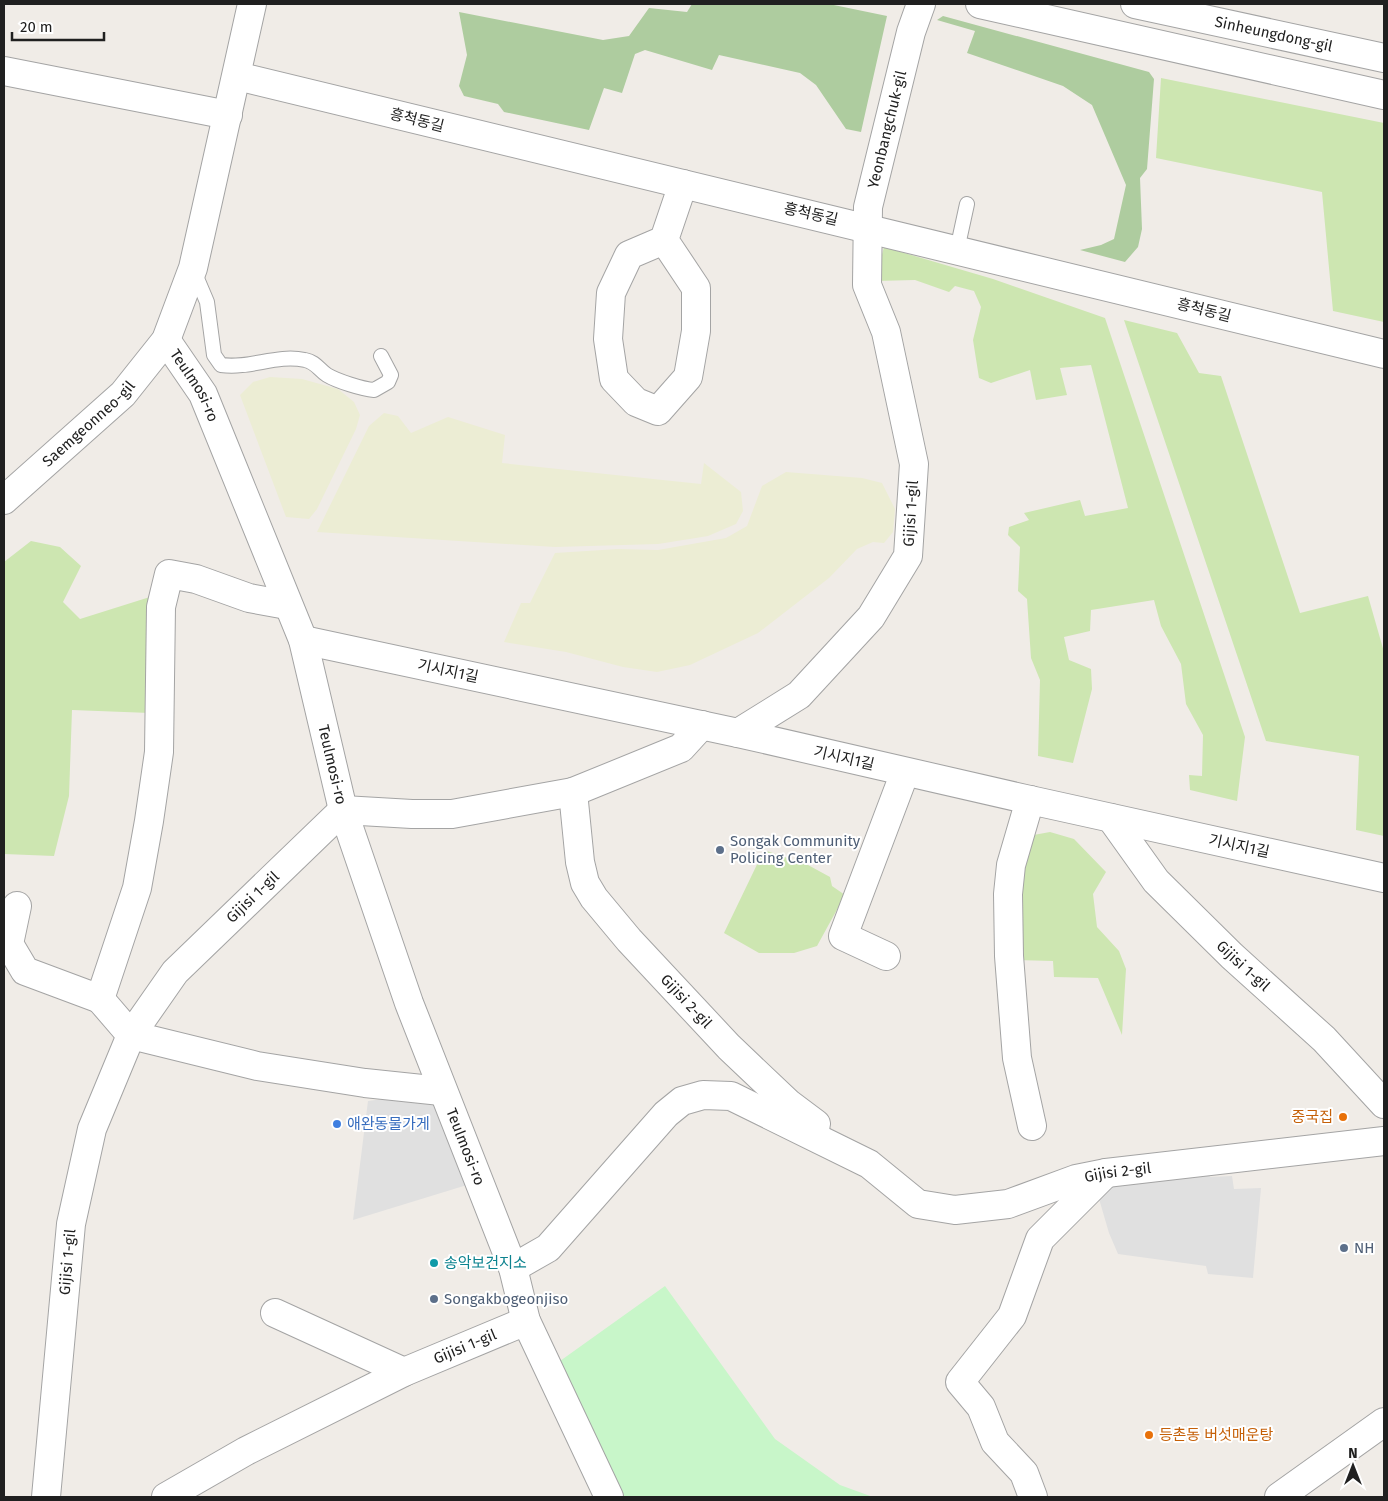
<svg xmlns="http://www.w3.org/2000/svg" width="1388" height="1501" font-family="'Fira Sans','Noto Sans KR',sans-serif">
  <style>
    .farmland { fill: #ecedd4 }
    .grass { fill: #cde6b1 }
    .forest { fill: #aecc9f }
    .park { fill: #c8f6c9 }
    .parking { fill: #e0e0e0 }
    .lines { fill: none; stroke-linecap: round; stroke-linejoin: round }
    .lane-casing { stroke: #a4a4a4; stroke-width: 16 }
    .street-casing { stroke: #a4a4a4; stroke-width: 30 }
    .lane { stroke: #fff; stroke-width: 14 }
    .street { stroke: #fff; stroke-width: 28 }
    .service-dot { fill: #5c6f8a; stroke: #fff; stroke-width: 2 }
    .food-dot { fill: #e8710a; stroke: #fff; stroke-width: 2 }
    .shop-dot { fill: #3f7fe0; stroke: #fff; stroke-width: 2 }
    .culture-dot { fill: #0f9aa8; stroke: #fff; stroke-width: 2 }
    .labels { text-anchor: middle; stroke-width: 4; stroke-linejoin: round; paint-order: stroke }
    .street-label { font-size: 15px; fill: #202020; stroke: #fff }
    .service-label { font-size: 15px; fill: #4e5e75; stroke: #fff; text-anchor: start }
    .food-label { font-size: 15px; fill: #c56008; stroke: #fff; text-anchor: end }
    .shop-label { font-size: 15px; fill: #366cbe; stroke: #fff; text-anchor: start }
    .culture-label { font-size: 15px; fill: #0d838f; stroke: #fff; text-anchor: start }
  </style>
  <rect width="100%" height="100%" fill="#f0ece7"/>
  <!-- farmland -->
  <path class="farmland" d="M 270,377 L 302,379 L 338,389 L 354,402 L 360,415 L 356,429 L 317,509 L 309,519 L 286,517 L 240,395 L 253,382 Z
    M 384,413 L 398,416 L 411,433 L 448,417 L 505,435 L 502,463 L 701,484 L 704,463 L 741,492 L 743,511 L 736,524 L 708,536 L 658,544 L 555,547 L 317,532 L 369,426 Z
    M 786,472 L 862,478 L 882,483 L 895,509 L 893,532 L 884,543 L 873,542 L 857,549 L 829,578 L 758,633 L 690,665 L 657,672 L 623,667 L 566,652 L 504,642 L 521,603 L 530,603 L 555,553 L 618,549 L 658,550 L 726,538 L 747,526 L 762,486 Z"/>
  <!-- grass -->
  <path class="grass" d="M 1161,78 L 1384,123 L 1384,322 L 1333,311 L 1322,192 L 1156,158 Z
    M 884,247 L 993,279 L 1105,318 L 1245,737 L 1237,801 L 1190,790 L 1189,775 L 1202,776 L 1203,735 L 1186,704 L 1181,664 L 1161,626 L 1154,600 L 1091,610 L 1090,631 L 1064,637 L 1069,660 L 1091,669 L 1092,689 L 1073,763 L 1038,756 L 1040,680 L 1031,658 L 1027,599 L 1018,591 L 1020,547 L 1008,535 L 1009,527 L 1029,520 L 1024,513 L 1080,500 L 1085,516 L 1128,508 L 1091,365 L 1060,368 L 1067,395 L 1036,400 L 1030,370 L 991,383 L 979,378 L 973,340 L 981,307 L 974,291 L 955,286 L 949,292 L 915,280 L 875,281 Z
    M 1124,320 L 1177,333 L 1199,373 L 1221,376 L 1300,613 L 1368,596 L 1384,652 L 1384,836 L 1356,830 L 1359,756 L 1266,741 Z
    M 31,541 L 60,547 L 81,566 L 63,602 L 80,619 L 153,596 L 150,713 L 72,710 L 69,796 L 54,856 L 4,854 L 4,562 Z
    M 1050,832 L 1074,839 L 1106,872 L 1093,894 L 1097,927 L 1119,951 L 1126,969 L 1122,1035 L 1098,978 L 1054,977 L 1053,961 L 1015,960 L 1028,836 Z
    M 764,850 L 808,865 L 830,877 L 832,886 L 845,895 L 817,946 L 794,953 L 759,953 L 724,933 Z"/>
  <!-- forest -->
  <path class="forest" d="M 692,4 L 829,4 L 887,16 L 861,132 L 846,129 L 816,85 L 800,73 L 719,55 L 712,70 L 645,50 L 635,54 L 622,93 L 604,88 L 589,130 L 504,112 L 498,104 L 464,96 L 459,86 L 467,55 L 459,12 L 603,40 L 629,36 L 649,8 L 687,12 Z
    M 943,16 L 1149,72 L 1154,79 L 1147,169 L 1140,178 L 1142,229 L 1138,247 L 1125,262 L 1080,250 L 1101,245 L 1114,239 L 1126,185 L 1092,105 L 1063,86 L 967,53 L 975,31 L 937,20 Z"/>
  <!-- park -->
  <path class="park" d="M 665,1286 L 775,1439 L 840,1485 L 873,1497 L 618,1497 L 560,1361 Z"/>
  <!-- parking -->
  <path class="parking" d="M 441,1091 L 480,1181 L 353,1220 L 368,1101 Z
    M 1207,1161 L 1210,1177 L 1232,1176 L 1234,1189 L 1261,1188 L 1253,1278 L 1208,1274 L 1206,1266 L 1118,1254 L 1109,1233 L 1097,1192 L 1106,1173 Z"/>
  <g class="lines">
    <!-- lane casing -->
    <g class="lane-casing">
      <path id="lane" d="M 957,250 L 967,204
        M 193,269 L 207,302 L 214,355 L 221,365 C 251,369 276,354 305,360 C 316,362 319,370 327,375 C 337,381 362,389 374,390 L 388,382 L 391,375 L 381,356"/>
    </g>
    <!-- street casing -->
    <g class="street-casing">
      <g id="street">
        <path d="M 980,4 L 1384,95"/>
        <path id="s1" d="M 1135,4 L 1384,58"/>
        <path d="M 4,71 L 228,115"/>
        <path d="M 237,76 L 1384,354"/>
        <path d="M 664,240 L 696,288 L 696,331 L 688,377 L 658,411 L 636,402 L 614,379 L 608,339 L 611,293 L 629,255 L 664,240 L 683,184"/>
        <path id="s2" d="M 166,340 L 203,394 L 303,640 L 343,810 L 409,1003 L 513,1268 L 526,1321 L 609,1497"/>
        <path id="s3" d="M 4,500 L 123,394 L 166,340 L 193,268 L 252,4"/>
        <path d="M 303,640 L 738,733 L 1030,800 L 1384,878"/>
        <path id="s4" d="M 738,733 L 799,695 L 871,617 L 908,556 L 914,464 L 886,332 L 867,285 L 868,207 L 911,32 L 921,4"/>
        <path id="s5" d="M 573,792 L 580,862 L 585,883 L 594,898 L 629,940 L 729,1047 L 788,1103 L 816,1124"/>
        <path d="M 1030,800 L 1011,865 L 1008,894 L 1009,956 L 1017,1058 L 1032,1126"/>
        <path id="s6" d="M 1111,818 L 1156,881 L 1232,956 L 1324,1039 L 1384,1104"/>
        <path d="M 17,906 L 9,944 L 25,971 L 100,999 L 137,888 L 149,821 L 159,752 L 161,607 L 169,574 L 196,579 L 249,598 L 287,605"/>
        <path d="M 886,956 L 843,936 L 905,772"/>
        <path d="M 100,999 L 131,1035 L 257,1066 L 365,1083 L 441,1091"/>
        <path id="s7" d="M 513,1268 L 548,1248 L 666,1114 L 682,1101 L 703,1095 L 731,1096 L 869,1164 L 918,1204 L 955,1210 L 1008,1204 L 1076,1179 L 1106,1173 L 1384,1141"/>
        <path d="M 275,1313 L 404,1372"/>
        <path id="s8" d="M 46,1497 L 71,1224 L 92,1129 L 131,1035 L 175,972 L 343,810 L 412,814 L 452,814 L 573,792 L 681,748 L 702,725"/>
        <path id="s9" d="M 166,1497 L 246,1451 L 404,1372 L 526,1321"/>
        <path d="M 1033,1497 L 1024,1473 L 995,1442 L 981,1407 L 960,1382 L 1012,1316 L 1040,1239 L 1106,1173"/>
        <path d="M 1279,1497 L 1384,1422"/>
      </g>
    </g>
    <!-- lane -->
    <use href="#lane" class="lane"/>
    <!-- street -->
    <use href="#street" class="street"/>
  </g>
  <!-- markers -->
  <g class="service-dot">
    <circle cx="720" cy="850" r="5"/>
    <circle cx="1344" cy="1248" r="5"/>
    <circle cx="434" cy="1299" r="5"/>
  </g>
  <g class="food-dot">
    <circle cx="1343" cy="1117" r="5"/>
    <circle cx="1149" cy="1435" r="5"/>
  </g>
  <circle class="shop-dot" cx="337" cy="1124" r="5"/>
  <circle class="culture-dot" cx="434" cy="1263" r="5"/>
  <g class="labels">
    <!-- street labels -->
    <g class="street-label">
      <text dy="5" stroke="none"><textPath href="#s1" startOffset="142">Sinheungdong-gil</textPath></text>
      <text transform="translate(417 120) rotate(14)" y="5">흥척동길</text>
      <text dy="5" stroke="none"><textPath href="#s4" startOffset="685">Yeonbangchuk-gil</textPath></text>
      <text transform="translate(811 214) rotate(13)" y="5">흥척동길</text>
      <text transform="translate(1204 310) rotate(14)" y="5">흥척동길</text>
      <text dy="5" stroke="none"><textPath href="#s2" startOffset="54">Teulmosi-ro</textPath></text>
      <text dy="5" stroke="none"><textPath href="#s3" startOffset="114">Saemgeonneo-gil</textPath></text>
      <text dy="5" stroke="none"><textPath href="#s4" startOffset="292">Gijisi 1-gil</textPath></text>
      <text transform="translate(448 671) rotate(12)" y="5">기시지1길</text>
      <text transform="translate(844 758) rotate(13)" y="5">기시지1길</text>
      <text dy="5" stroke="none"><textPath href="#s2" startOffset="459">Teulmosi-ro</textPath></text>
      <text transform="translate(1239 846) rotate(12)" y="5">기시지1길</text>
      <text dy="5" stroke="none"><textPath href="#s8" startOffset="658">Gijisi 1-gil</textPath></text>
      <text dy="5" stroke="none"><textPath href="#s6" startOffset="199">Gijisi 1-gil</textPath></text>
      <text dy="5" stroke="none"><textPath href="#s5" startOffset="248">Gijisi 2-gil</textPath></text>
      <text dy="5" stroke="none"><textPath href="#s2" startOffset="864">Teulmosi-ro</textPath></text>
      <text dy="5" stroke="none"><textPath href="#s7" startOffset="712">Gijisi 2-gil</textPath></text>
      <text dy="5" stroke="none"><textPath href="#s8" startOffset="236">Gijisi 1-gil</textPath></text>
      <text dy="5" stroke="none"><textPath href="#s9" startOffset="335">Gijisi 1-gil</textPath></text>
    </g>
    <!-- service labels -->
    <g class="service-label">
      <text x="730" y="846">Songak Community<tspan x="730" dy="17">Policing Center</tspan></text>
      <text x="1354" y="1253">NH</text>
      <text x="444" y="1304">Songakbogeonjiso</text>
    </g>
    <!-- food labels -->
    <g class="food-label">
      <text x="1333" y="1122">중국집</text>
      <text x="1159" y="1440" text-anchor="start">등촌동 버섯매운탕</text>
    </g>
    <!-- shop labels -->
    <g class="shop-label">
      <text x="347" y="1129">애완동물가게</text>
    </g>
    <!-- culture labels -->
    <g class="culture-label">
      <text x="444" y="1268">송악보건지소</text>
    </g>
  </g>
  <!-- border -->
  <rect width="1388" height="1501" fill="none" stroke="#202020" stroke-width="10"/>
  <!-- north arrow -->
  <g transform="translate(1353 1466)" stroke="#ffffff" stroke-width="4" paint-order="stroke">
  <path d="M0-4L9 19L0 12L-9 19Z" fill="#202020"/>
  <text y="-8" font-size="14" font-weight="bold" text-anchor="middle" fill="#202020">N</text>
  </g>
  <!-- scale -->
  <path d="M12 32v8h92v-8" fill="none" stroke="#202020" stroke-width="2.5"/>
  <text x="20" y="32" font-size="15" fill="#202020" stroke="#ffffff" stroke-width="4" paint-order="stroke">20 m</text>
</svg>
